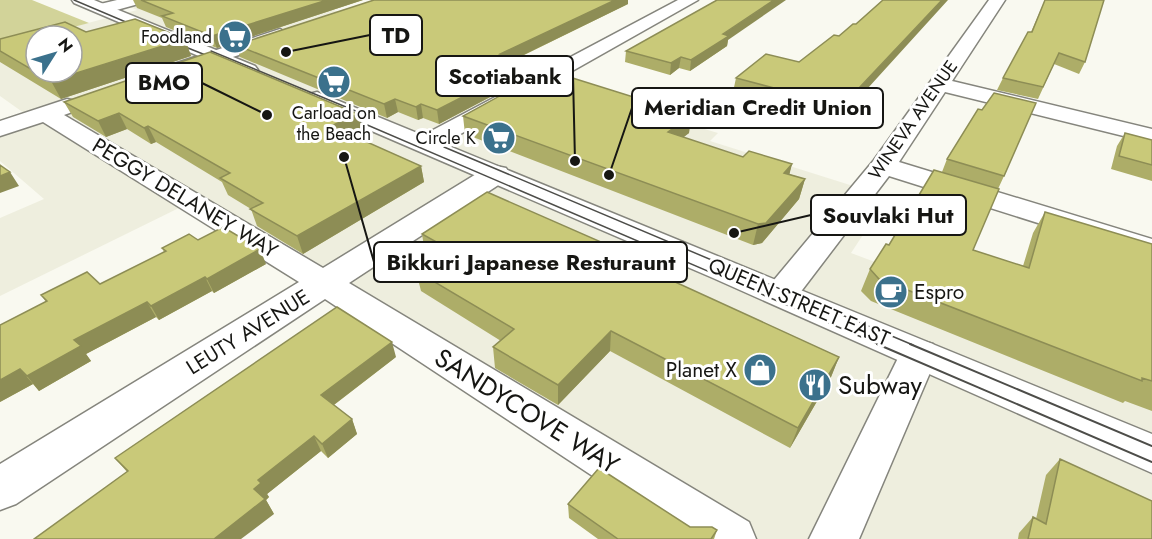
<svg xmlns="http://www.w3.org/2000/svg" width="1152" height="539" font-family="Jost,sans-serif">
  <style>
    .built { fill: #eeeede }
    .green { fill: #d2d399 }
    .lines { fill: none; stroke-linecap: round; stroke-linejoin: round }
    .minor-casing { stroke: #85857d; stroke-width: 3 }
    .major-casing { stroke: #85857d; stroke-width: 3 }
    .minor { fill: #fff; fill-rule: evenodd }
    .major { fill: #fff; fill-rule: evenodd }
    .tram-far1 { stroke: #4d4d49; stroke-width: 1.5 }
    .tram { stroke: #4d4d49; stroke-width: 2 }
    .wall { fill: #adad68 }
    .shaded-wall { fill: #8d8d55 }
    .building { fill: #c9c979; stroke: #8d8d55; stroke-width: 1.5; fill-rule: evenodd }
    .labels { text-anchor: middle; stroke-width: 6; stroke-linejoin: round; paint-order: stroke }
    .far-poi-label { font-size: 18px; fill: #161613; stroke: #fff; text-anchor: end }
    .far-street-label { font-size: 18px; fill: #161613; stroke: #fff }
    .street-label { font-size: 21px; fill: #161613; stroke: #fff }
    .poi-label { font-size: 21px; fill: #161613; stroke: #fff; text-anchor: start }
    .near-poi-label { font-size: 26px; fill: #161613; stroke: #fff; text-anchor: start }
    .near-street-label { font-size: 26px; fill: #161613; stroke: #fff }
    .leader { fill: none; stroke: #161613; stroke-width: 2 }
    .callout-dot { fill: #161613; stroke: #fff; stroke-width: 2 }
    .callout { fill: #fff; stroke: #161613; stroke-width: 2 }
    .callout-label { font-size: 22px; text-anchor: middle; font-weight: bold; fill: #161613 }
  </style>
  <rect width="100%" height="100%" fill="#f9f9f0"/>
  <!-- built -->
  <path class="built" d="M 114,0 L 304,0 L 522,75 L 718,133 L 710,141 L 888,197 L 851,253 L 968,297 L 1152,345 L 1152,539 L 724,539 L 185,205 L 0,296 L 0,218 L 44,199 L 0,161 L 0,136 L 38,123 L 0,96 L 0,46 L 36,72 L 72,72 L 72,36 L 39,36 L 137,10 Z"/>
  <!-- green -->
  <path class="green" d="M 0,0 L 32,0 L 89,23 L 0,46 Z"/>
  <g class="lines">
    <!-- minor casing -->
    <g class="minor-casing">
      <path id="minor" d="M 117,0 L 144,0 L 142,3 L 102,14 L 94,9 L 96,5 Z
        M 678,0 L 698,0 L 434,149 L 425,152 L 416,149 L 412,144 L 416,139 Z
        M 989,0 L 1005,0 L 952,81 L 1152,129 L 1152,143 L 945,92 L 899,162 L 1152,239 L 1152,259 L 889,176 L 793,302 L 781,306 L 769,302 L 764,294 L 769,286 L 874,160 Z
        M 280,29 L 289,35 L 287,39 L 188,72 L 174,72 L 171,68 L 174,64 Z
        M 67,99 L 75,101 L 78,106 L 75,111 L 64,115 L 323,268 L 486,168 L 496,166 L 506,168 L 510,174 L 506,180 L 349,283 L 749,522 L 756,539 L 688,539 L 325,299 L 16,504 L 0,510 L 0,464 L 299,282 L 43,122 L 0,136 L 0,121 Z
        M 919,340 L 933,344 L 938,354 L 859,539 L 809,539 L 900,354 L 905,344 Z"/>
    </g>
    <!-- major casing -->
    <g class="major-casing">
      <path id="major" d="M 72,0 L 94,0 L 255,66 L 258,70 L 255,74 L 241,74 L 74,3 Z
        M 317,92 L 1152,434 L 1152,473 L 713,278 L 309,104 L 306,99 L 309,94 Z"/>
    </g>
    <!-- minor -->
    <use href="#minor" class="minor"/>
    <!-- major -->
    <use href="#major" class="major"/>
    <!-- tram-far1 -->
    <path class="tram-far1" d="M 74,0 L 140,28
      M 173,42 L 218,60
      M 211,51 L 358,112
      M 344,115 L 880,345
      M 444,147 L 913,345"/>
    <!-- tram -->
    <path class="tram" d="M 877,344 L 1152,462
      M 910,344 L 1152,446"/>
  </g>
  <!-- wall -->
  <path class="wall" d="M 133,0 L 363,0 L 217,48 L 166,27 L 162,18 L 137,8 Z
    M 883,0 L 838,121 L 733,92 L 736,78 L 799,62 L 856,24 Z
    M 1045,0 L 1085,62 L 1079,74 L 1054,64 L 1038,99 L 997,90 L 1003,78 L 1031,32 Z
    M 628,4 L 516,59 L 529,63 L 530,76 L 439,124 L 423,118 L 418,120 L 398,112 L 387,118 L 240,57 L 236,45 Z
    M 86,32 L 185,39 L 191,56 L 61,99 L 0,62 L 0,39 Z
    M 728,40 L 727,46 L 690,71 L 679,68 L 670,75 L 625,62 L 626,51 Z
    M 64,102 L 358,114 L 362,129 L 351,135 L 421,166 L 424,182 L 303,254 L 257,226 L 251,209 L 228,195 L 222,182 L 156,142 L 151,144 L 127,129 L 106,137 L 73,117 Z
    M 691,115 L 689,133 L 683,137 L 743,157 L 792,164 L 789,174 L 805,179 L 799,199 L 762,243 L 753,245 L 465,134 L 463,116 Z
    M 1125,133 L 1152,140 L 1152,181 L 1111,169 L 1117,146 Z
    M 947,159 L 1004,176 L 998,189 L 973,250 L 1023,266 L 1033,233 L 1045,212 L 1152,244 L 1152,411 L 1125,401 L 1123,403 L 871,301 L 861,291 L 870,269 L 889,245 L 942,172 Z
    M 422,234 L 667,271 L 666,278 L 839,357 L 831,377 L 790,448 L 610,351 L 558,405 L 495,368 L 493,347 L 501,341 L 421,291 L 416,271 L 435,259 L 425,253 Z
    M 198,240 L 266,264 L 214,293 L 212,291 L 159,320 L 156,317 L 86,354 L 91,361 L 39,391 L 33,384 L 0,402 L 46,302 L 41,295 L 100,284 L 164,252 L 162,248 Z
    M 396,357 L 334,405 L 352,419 L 357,434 L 328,458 L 321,451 L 267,494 L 269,497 L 266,500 L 274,514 L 127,472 L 115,458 Z
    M 1060,459 L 1152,539 L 1018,539 L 1019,533 L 1033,517 L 1036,519 L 1046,475 Z
    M 568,504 L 690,527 L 717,530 L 714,539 L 598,539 L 569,518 Z"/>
  <!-- shaded-wall -->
  <path class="shaded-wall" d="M 327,0 L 363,0 L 217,48 L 212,36 Z
    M 615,0 L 628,0 L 628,4 L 501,66 L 500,54 Z
    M 774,0 L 786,0 L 728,40 L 727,46 L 690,71 L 691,60 L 723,34 Z
    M 942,0 L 948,0 L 838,121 L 842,106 Z
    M 185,39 L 191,56 L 61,99 L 51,81 Z
    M 681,57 L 679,68 L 670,75 L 671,63 Z
    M 529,63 L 530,76 L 439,124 L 437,110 Z
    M 395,99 L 398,112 L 387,118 L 384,104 Z
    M 421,104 L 423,118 L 418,120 L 416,107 Z
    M 119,113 L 127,129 L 106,137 L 98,121 Z
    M 358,114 L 362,129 L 335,142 L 331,126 Z
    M 691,115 L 689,133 L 666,151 L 668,132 Z
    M 148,126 L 156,142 L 151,144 L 144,128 Z
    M 792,164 L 787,184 L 784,173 Z
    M 421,166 L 424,182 L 303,254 L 297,236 Z
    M 10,172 L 19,186 L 0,193 L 0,176 Z
    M 805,179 L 799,199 L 762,243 L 753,245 L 758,224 Z
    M 260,249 L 266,264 L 214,293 L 207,279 Z
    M 205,277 L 212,291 L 159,320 L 151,306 Z
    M 147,302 L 156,317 L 86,354 L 91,361 L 39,391 L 27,376 L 74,340 Z
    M 611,331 L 610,351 L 558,405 L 558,385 Z
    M 392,342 L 396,357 L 327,410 L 321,395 Z
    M 839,357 L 831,377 L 790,448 L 798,428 Z
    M 20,369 L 33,384 L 0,402 L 0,380 Z
    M 352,419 L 357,434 L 328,458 L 322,444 Z
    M 314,436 L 321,451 L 267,494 L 269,497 L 266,500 L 274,514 L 241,539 L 214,539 L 254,489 L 258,480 Z"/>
  <!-- building -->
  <path class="building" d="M 141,0 L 327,0 L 212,36 L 162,16 L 173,13 Z
    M 374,0 L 615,0 L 500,54 L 529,63 L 437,110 L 421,104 L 416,107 L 395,99 L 384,104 L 236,45 Z
    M 717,0 L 774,0 L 723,34 L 729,36 L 691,60 L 681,57 L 671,63 L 626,51 Z
    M 883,0 L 942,0 L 842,106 L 736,78 L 766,54 L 799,62 L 834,35 L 839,36 L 853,24 L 856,24 Z
    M 1045,0 L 1104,0 L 1085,62 L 1059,53 L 1043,87 L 1003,78 L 1028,32 L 1032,32 Z
    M 135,19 L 185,39 L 51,81 L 0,51 L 0,39 L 65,22 L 86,32 ZM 36,36 L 72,36 L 72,72 L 36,72 Z
    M 210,52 L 358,114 L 331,126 L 421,166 L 297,236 L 250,209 L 263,203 L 220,178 L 230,173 L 148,126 L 144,128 L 119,113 L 98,121 L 64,102 Z
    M 547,70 L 691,115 L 668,132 L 743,157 L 749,151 L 792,164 L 784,173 L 805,179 L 766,223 L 758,224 L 463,116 Z
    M 994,93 L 1036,103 L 1004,176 L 947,159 L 978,109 L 982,110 Z
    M 1125,133 L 1152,140 L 1152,165 L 1119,156 Z
    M 0,165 L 10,172 L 0,176 Z
    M 934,170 L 999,189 L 973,250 L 1029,268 L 1045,212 L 1152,244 L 1152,381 L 1142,378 L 1142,381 L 879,279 L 870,269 L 886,244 L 889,245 Z
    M 487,192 L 667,271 L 662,276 L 839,357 L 798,428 L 611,331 L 558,385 L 493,347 L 514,329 L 416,271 L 449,249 L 422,234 Z
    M 223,227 L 260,249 L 207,279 L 205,277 L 151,306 L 147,302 L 74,340 L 81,346 L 27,376 L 20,369 L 0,380 L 0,325 L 47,301 L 41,295 L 87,272 L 100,284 L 166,251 L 162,248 L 189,234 L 198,240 Z
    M 337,307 L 392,342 L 321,395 L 352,419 L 322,444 L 314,436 L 258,480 L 261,483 L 254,489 L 265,499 L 214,539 L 34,539 L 128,471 L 115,458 Z
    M 1060,459 L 1152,501 L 1152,539 L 1028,539 L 1033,517 L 1046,524 Z
    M 599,468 L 690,527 L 712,527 L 717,530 L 711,539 L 618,539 L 568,504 Z"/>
  <!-- icons -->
  <defs>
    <g id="supermarket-disc" transform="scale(1.725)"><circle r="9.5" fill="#3b718c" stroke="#fff"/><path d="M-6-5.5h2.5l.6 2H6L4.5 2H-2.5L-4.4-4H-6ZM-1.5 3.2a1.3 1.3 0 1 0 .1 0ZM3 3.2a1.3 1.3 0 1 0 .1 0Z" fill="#fff"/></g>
    <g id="cafe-disc" transform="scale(1.725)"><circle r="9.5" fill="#3b718c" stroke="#fff"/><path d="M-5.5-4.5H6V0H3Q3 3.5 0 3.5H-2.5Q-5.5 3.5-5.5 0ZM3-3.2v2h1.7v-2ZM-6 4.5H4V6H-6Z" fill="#fff"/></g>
    <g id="shop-disc" transform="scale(1.725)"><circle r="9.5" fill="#3b718c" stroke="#fff"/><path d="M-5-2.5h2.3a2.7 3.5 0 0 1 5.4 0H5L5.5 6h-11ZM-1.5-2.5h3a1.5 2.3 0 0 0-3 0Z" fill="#fff"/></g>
    <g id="restaurant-disc" transform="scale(1.725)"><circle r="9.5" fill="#3b718c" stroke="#fff"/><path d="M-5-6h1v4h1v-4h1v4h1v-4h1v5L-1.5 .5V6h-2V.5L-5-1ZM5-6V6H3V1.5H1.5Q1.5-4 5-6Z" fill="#fff"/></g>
  </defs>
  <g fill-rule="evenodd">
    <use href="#supermarket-disc" x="235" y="37"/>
    <use href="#supermarket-disc" x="334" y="82"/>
    <use href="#supermarket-disc" x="499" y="138"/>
    <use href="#cafe-disc" x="891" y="292"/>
    <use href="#shop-disc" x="760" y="370"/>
    <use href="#restaurant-disc" x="815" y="385"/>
  </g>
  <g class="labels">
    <!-- far-poi labels -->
    <g class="far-poi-label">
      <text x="212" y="43">Foodland</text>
      <text x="334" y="119" text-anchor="middle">Carload on<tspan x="334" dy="21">the Beach</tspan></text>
      <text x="476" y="144">Circle K</text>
    </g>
    <!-- far-street labels -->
    <g class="far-street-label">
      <text transform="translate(913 120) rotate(-55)" y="6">WINEVA AVENUE</text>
    </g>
    <!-- street labels -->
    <g class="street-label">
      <text transform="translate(185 198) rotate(31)" y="7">PEGGY DELANEY WAY</text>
      <text transform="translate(799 302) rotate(23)" y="7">QUEEN STREET EAST</text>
      <text transform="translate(248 332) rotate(-32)" y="7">LEUTY AVENUE</text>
    </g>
    <!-- poi labels -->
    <g class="poi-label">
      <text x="914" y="299">Espro</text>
      <text x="737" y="377" text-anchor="end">Planet X</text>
    </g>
    <!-- near-poi labels -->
    <g class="near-poi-label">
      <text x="838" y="394">Subway</text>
    </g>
    <!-- near-street labels -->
    <g class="near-street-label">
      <text transform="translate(527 411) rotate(32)" y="9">SANDYCOVE WAY</text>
    </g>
  </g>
  <!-- callouts -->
  <path class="leader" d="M286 52L370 35M575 161L573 76M267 115L202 83M609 175L632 108M734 233L811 215M344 157L374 262"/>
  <g class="callout-dot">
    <circle cx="286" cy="52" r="6"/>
    <circle cx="575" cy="161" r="6"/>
    <circle cx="267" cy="115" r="6"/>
    <circle cx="609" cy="175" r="6"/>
    <circle cx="734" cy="233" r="6"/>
    <circle cx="344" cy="157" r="6"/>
  </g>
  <g class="callout">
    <rect x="370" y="15" width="52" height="40" rx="6"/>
    <rect x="436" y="56" width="137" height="40" rx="6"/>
    <rect x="126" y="63" width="76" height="40" rx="6"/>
    <rect x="632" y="88" width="251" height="40" rx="6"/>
    <rect x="811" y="195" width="155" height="40" rx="6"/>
    <rect x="374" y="242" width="313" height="40" rx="6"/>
  </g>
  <g class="callout-label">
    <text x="396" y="43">TD</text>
    <text x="505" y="84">Scotiabank</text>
    <text x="164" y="90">BMO</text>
    <text x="758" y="115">Meridian Credit Union</text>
    <text x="888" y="223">Souvlaki Hut</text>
    <text x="531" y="270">Bikkuri Japanese Resturaunt</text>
  </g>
  <!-- north arrow -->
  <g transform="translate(54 54) rotate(53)"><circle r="28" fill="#ffffff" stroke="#a2a2a1" stroke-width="1.5"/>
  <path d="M0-4.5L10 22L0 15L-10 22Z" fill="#3b718c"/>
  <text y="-9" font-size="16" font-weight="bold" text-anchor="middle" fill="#161613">N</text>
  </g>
</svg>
